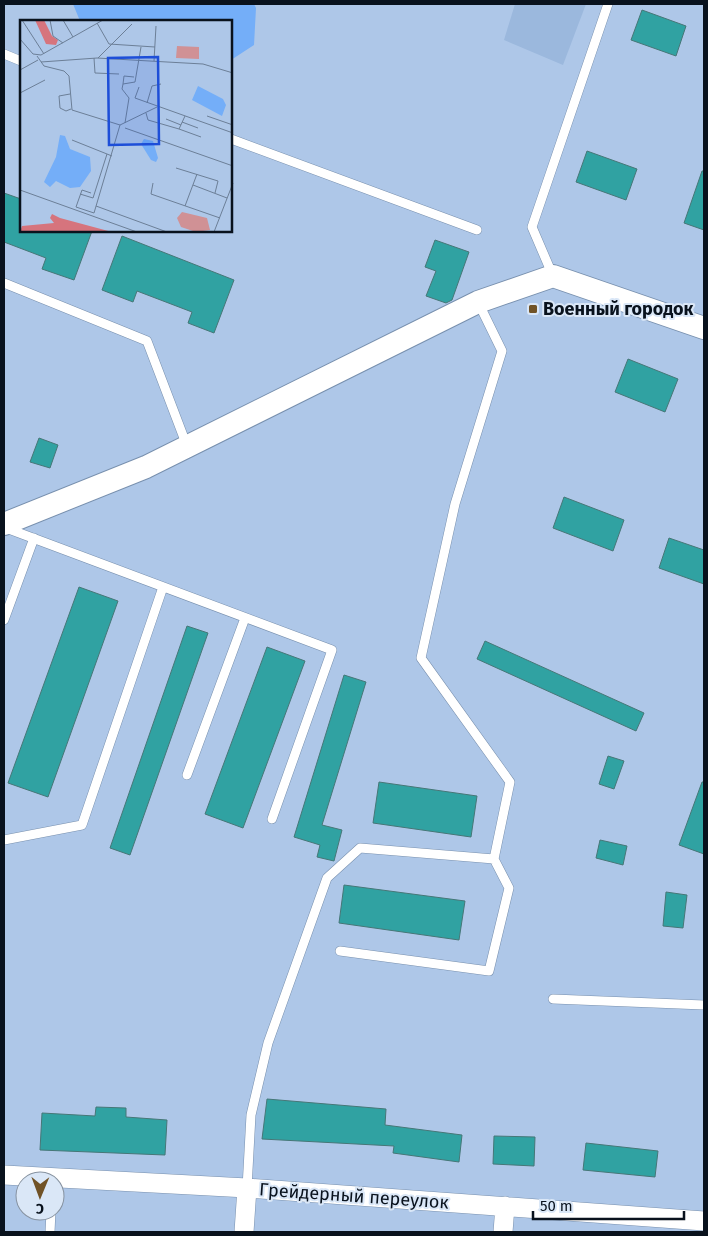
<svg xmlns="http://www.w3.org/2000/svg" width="708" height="1236" font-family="'Fira Sans',sans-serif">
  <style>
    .built { fill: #9bb8dd }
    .water { fill: #74aef8 }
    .building { fill: #30a2a2; stroke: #467777 }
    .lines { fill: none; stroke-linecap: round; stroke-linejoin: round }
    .service-casing { stroke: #7890ae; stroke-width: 10 }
    .minor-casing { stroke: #7890ae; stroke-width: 20 }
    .tertiary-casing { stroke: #7890ae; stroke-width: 24 }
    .service { stroke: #fff; stroke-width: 9 }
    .minor { stroke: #fff; stroke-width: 19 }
    .tertiary { stroke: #fff; stroke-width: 22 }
    .poi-dot { fill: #705226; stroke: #dae7f7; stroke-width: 2 }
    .labels { text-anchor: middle; stroke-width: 4; stroke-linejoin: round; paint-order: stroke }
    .poi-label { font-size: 18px; font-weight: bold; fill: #09121d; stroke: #dae7f7; text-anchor: start }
    .street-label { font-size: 18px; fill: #09121d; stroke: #dae7f7 }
    .inset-road { fill: none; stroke: #6c7f97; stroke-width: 1 }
    .view { fill: #1d4ed8; fill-opacity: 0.15; stroke: #1d4ed8; stroke-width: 2.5 }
    .inset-edge { fill: none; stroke: #09121d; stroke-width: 2.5 }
  </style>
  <rect width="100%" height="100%" fill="#aec7e8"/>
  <!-- built -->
  <path class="built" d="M 515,4 L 586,4 L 563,65 L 504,40 Z"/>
  <!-- water -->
  <path class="water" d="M 73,4 L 254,4 L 256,8 L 254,45 L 231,60 L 231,21 L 80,21 Z"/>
  <!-- building -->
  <path class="building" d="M 642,10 L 686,26 L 676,56 L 631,40 Z
    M 587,151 L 637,169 L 626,200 L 576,182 Z
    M 702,171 L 704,171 L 704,230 L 684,223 Z
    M 4,193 L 21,199 L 21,231 L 92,231 L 74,280 L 42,269 L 46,258 L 4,242 Z
    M 122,236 L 234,280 L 214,333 L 188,323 L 192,312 L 137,291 L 133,302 L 102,290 Z
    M 435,240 L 469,252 L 452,300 L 446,303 L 426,296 L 436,271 L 425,267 Z
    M 628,359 L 678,379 L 665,412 L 615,392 Z
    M 39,438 L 58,445 L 50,468 L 30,462 Z
    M 564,497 L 624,520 L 613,551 L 553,528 Z
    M 669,538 L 704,550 L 704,584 L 659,568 Z
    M 79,587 L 118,601 L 48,797 L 8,783 Z
    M 187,626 L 208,633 L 130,855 L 110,848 Z
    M 485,641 L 644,713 L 636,731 L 477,659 Z
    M 267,647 L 305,661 L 243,828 L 205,814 Z
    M 344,675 L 366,682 L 322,825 L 342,830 L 334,861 L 317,857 L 320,845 L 294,837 Z
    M 608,756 L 624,761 L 614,789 L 599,784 Z
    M 379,782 L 477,796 L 471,837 L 373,823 Z
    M 702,782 L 704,782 L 704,854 L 679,845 Z
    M 600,840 L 627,846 L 623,865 L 596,858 Z
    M 344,885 L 465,901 L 459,940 L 339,923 Z
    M 666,892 L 687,895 L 683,928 L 663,926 Z
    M 267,1099 L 386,1109 L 385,1125 L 462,1135 L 459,1162 L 393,1153 L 394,1146 L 262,1139 Z
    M 96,1107 L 126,1108 L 126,1117 L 167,1120 L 165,1155 L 40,1150 L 42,1113 L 95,1116 Z
    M 494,1136 L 535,1137 L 534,1166 L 493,1164 Z
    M 586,1143 L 658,1151 L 655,1177 L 583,1170 Z"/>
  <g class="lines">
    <!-- service casing -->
    <g class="service-casing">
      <path id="service" d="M 4,54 L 21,61
        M 231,139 L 477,230
        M 553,276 L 532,227 L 608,4
        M 4,283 L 147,341 L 187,446
        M 6,528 L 332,650 L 272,819
        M 4,620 L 34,538
        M 187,775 L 245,618
        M 4,840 L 82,825 L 163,587
        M 340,951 L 489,971 L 509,888 L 494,859
        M 553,999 L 704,1005
        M 247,1188 L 251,1115 L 268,1043 L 327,878 L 360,848 L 494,859 L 510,782 L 421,658 L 455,504 L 502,351 L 478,302
        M 50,1232 L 51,1211"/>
    </g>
    <!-- minor casing -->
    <g class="minor-casing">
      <path id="minor" d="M 4,1175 L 247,1188 L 704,1221
        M 244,1232 L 247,1188
        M 503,1232 L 505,1206"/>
    </g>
    <!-- tertiary casing -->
    <g class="tertiary-casing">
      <path id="tertiary" d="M 4,524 L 146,467 L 478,302 L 553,276 L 704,328"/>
    </g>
    <!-- service -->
    <use href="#service" class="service"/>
    <!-- minor -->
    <use href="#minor" class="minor"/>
    <!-- tertiary -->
    <use href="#tertiary" class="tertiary"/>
  </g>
  <!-- markers -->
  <rect class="poi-dot" x="528" y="304" width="10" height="10" rx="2.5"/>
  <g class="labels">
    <!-- poi labels -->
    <g class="poi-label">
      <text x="543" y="315">Военный городок</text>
    </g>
    <!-- street labels -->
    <g class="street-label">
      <text transform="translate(354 1196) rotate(4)" y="6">Грейдерный переулок</text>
    </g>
  </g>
  <!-- overview -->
  <g transform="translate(20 20)">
    <rect width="212" height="212" fill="#aec7e8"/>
    <path d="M 157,26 L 179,27 L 179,39 L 156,38 ZM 162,192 L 187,198 L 190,210 L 176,212 L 161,207 L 157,198 Z" fill="#d09195"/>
    <path d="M 15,0 L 24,0 L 32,16 L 38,20 L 36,25 L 26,24 ZM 32,194 L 40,198 L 92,212 L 0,212 L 2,206 L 34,203 L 30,198 Z" fill="#d6747d"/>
    <path d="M 178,66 L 203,79 L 206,85 L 202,96 L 172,80 ZM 40,115 L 45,116 L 50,129 L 70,137 L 71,151 L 60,167 L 50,168 L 36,161 L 30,167 L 24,162 L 36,137 ZM 124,119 L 133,121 L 138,138 L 136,142 L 131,140 L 121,124 Z" fill="#74aef8"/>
    <path class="inset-road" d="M 2,0 L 24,34M 30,0 L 33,16 L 43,23M 43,0 L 53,17M 77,3 L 89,24 L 135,27M 0,19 L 13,34 L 21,35 L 83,0M 17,36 L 24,46 L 44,51 L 49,56 L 52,90 L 100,105M 74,38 L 75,53 L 99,54M 78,38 L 112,4M 134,41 L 136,6M 21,42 L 77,38 L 147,42 L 183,44 L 213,53M 0,50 L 18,40M 103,64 L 104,56 L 114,57M 119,67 L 115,78 L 213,113M 0,73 L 25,60M 50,74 L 39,76 L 40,88 L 46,91 L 51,89M 127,83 L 132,66 L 141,64M 126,93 L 128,100 L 159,109M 165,96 L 159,109 L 181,117M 187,96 L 213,105M 146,99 L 161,105M 162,102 L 178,108M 105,103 L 109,78 L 102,69 L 103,64 L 115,62 L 121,27M 100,105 L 137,87M 105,108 L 213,146M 52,120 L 92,136M 156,148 L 198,161 L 195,173M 133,163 L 131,174 L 200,198M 173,165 L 207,178M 0,170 L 117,212M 71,173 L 62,170 L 56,187 L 74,193 L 100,105M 60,174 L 73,178 L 87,134M 76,186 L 147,212M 165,186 L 177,154M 194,212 L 213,163"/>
    <path class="view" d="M 138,37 L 139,124 L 89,125 L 88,38 Z"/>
    <rect width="212" height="212" class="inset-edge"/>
  </g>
  <!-- border -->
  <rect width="708" height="1236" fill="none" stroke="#09121d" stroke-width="10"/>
  <!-- north arrow -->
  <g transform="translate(40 1196) rotate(181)"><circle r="24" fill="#dae7f7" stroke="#8692a0"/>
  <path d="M0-4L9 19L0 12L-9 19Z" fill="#705226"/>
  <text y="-8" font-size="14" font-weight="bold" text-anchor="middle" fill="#09121d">С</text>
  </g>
  <!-- scale -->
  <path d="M533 1211v8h151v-8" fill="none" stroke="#09121d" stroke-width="2.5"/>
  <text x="540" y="1211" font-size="15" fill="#09121d" stroke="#dae7f7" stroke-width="4" paint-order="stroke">50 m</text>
</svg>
